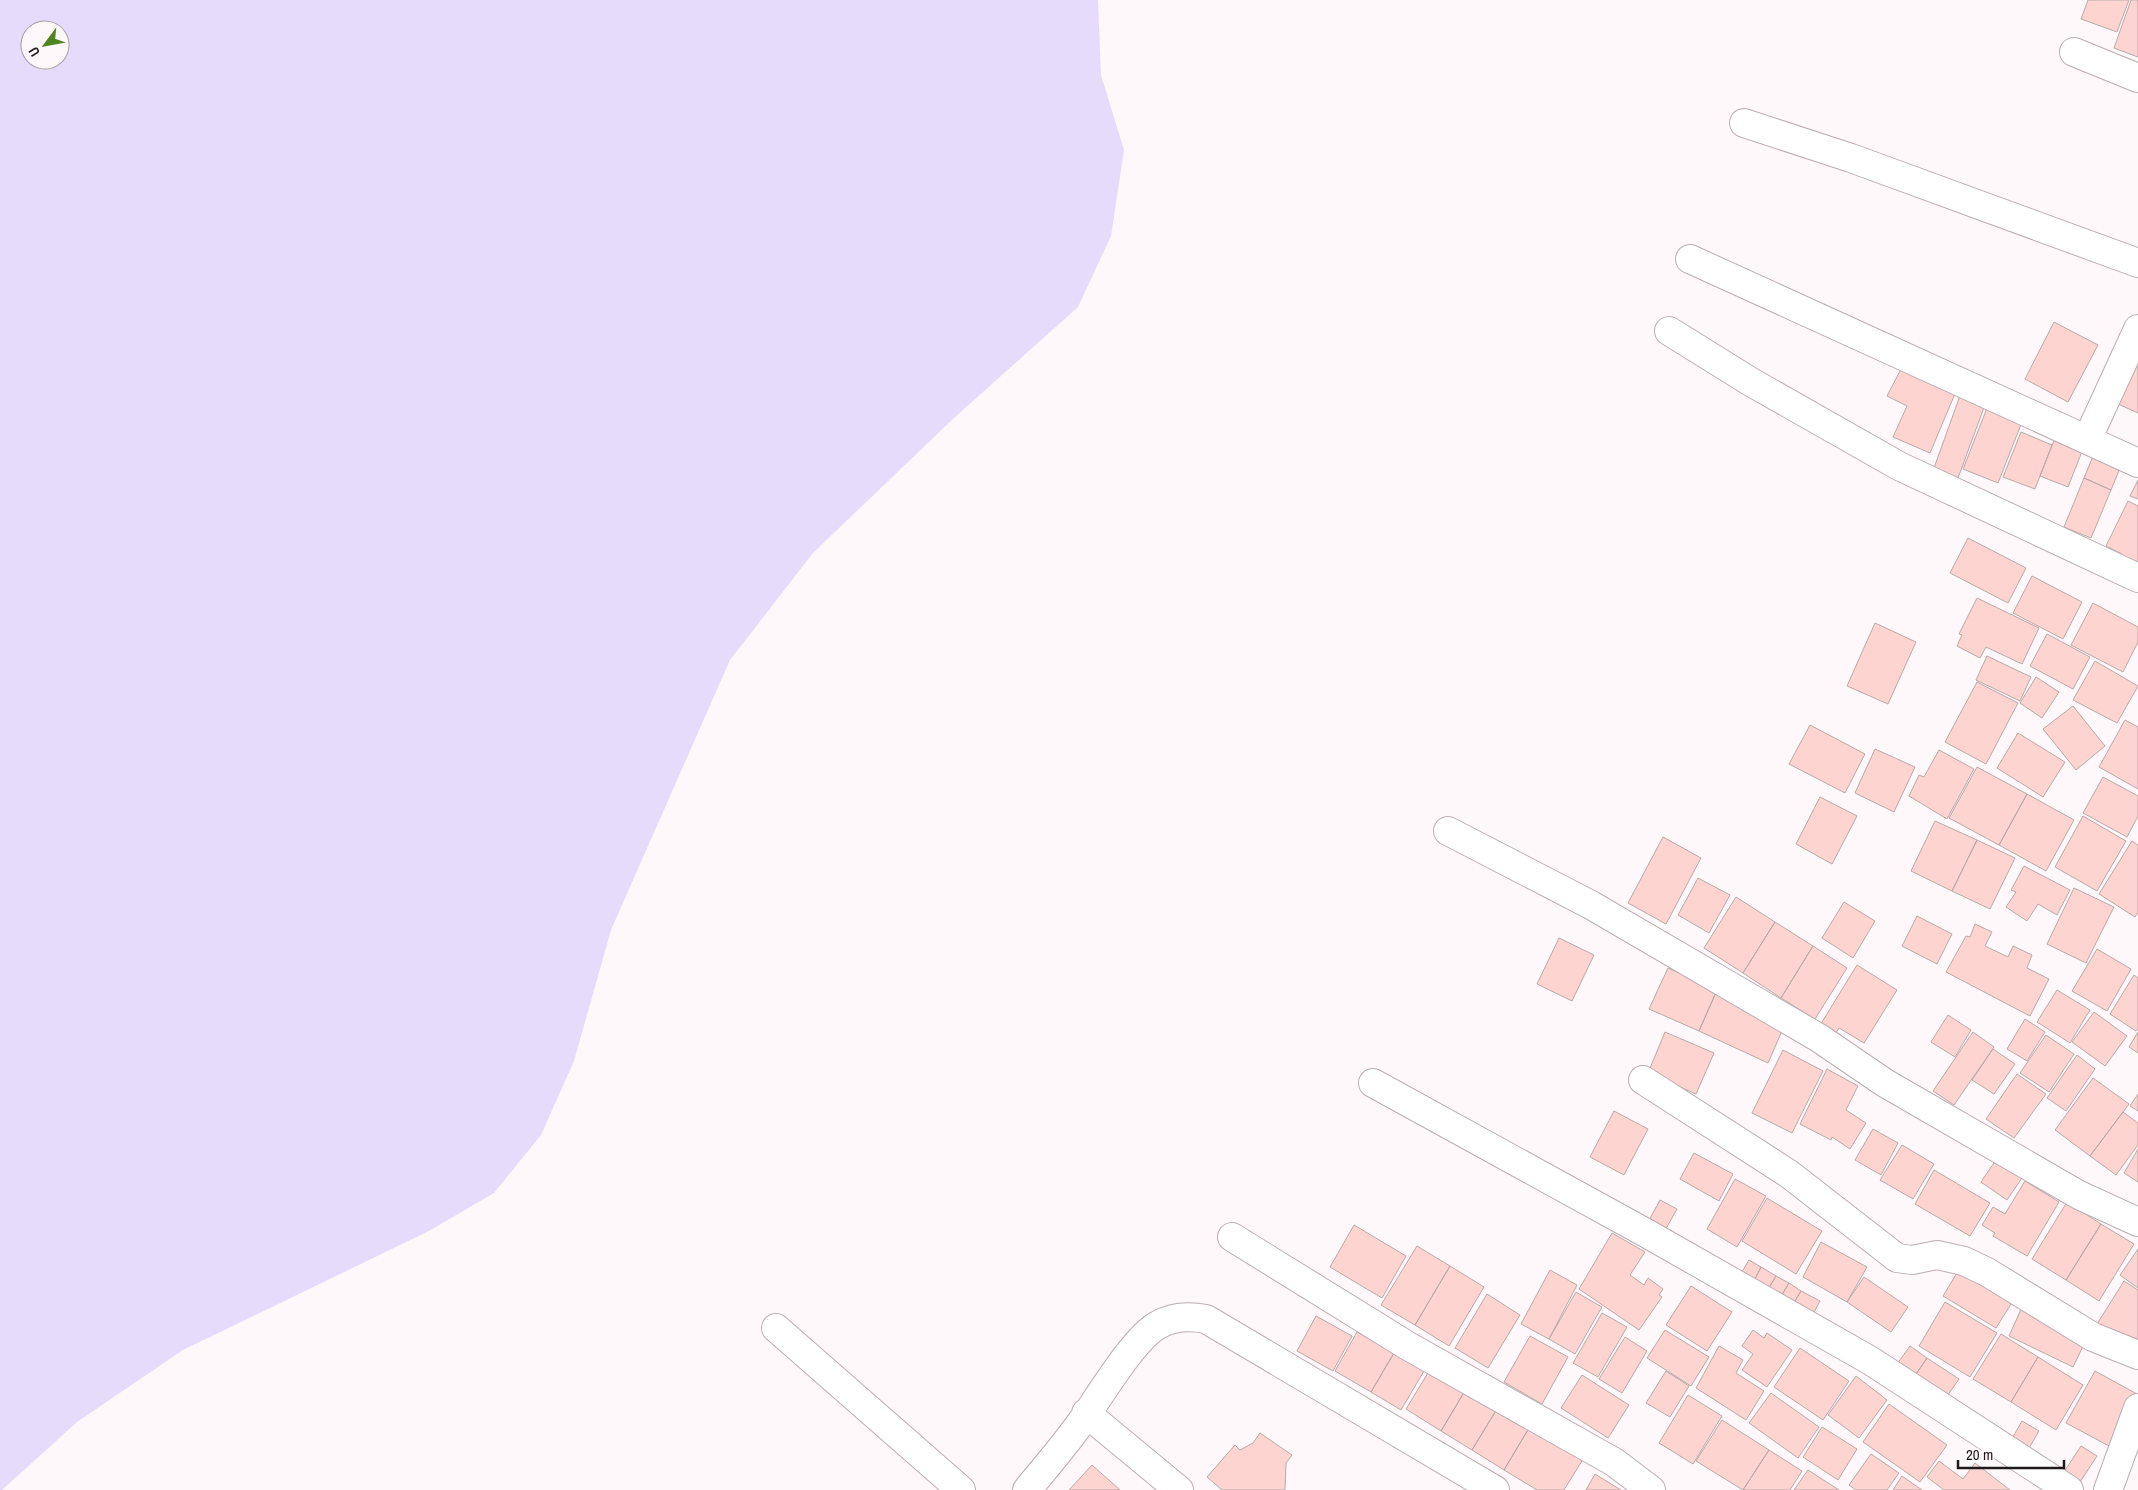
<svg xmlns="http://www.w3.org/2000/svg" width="2138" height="1490" font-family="'Archivo Narrow',sans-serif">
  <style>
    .water { fill: #e7dbfc; fill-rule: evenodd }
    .building { fill: #fdd4d0; stroke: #b9a9a7 }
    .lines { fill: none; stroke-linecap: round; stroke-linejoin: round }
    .minor-casing { stroke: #bcadb2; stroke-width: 30 }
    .minor { stroke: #fff; stroke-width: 28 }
  </style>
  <rect width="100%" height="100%" fill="#fff8fa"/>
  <!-- water -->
  <path class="water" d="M 0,0 L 1098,0 L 1101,75 L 1124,150 L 1111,236 L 1078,307 L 954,418 L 813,553 L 730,660 L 611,930 L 574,1061 L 541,1135 L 494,1193 L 429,1231 L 183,1350 L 77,1422 L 2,1490 L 0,1490 ZM 30,30 L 60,30 L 60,60 L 30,60 Z"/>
  <!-- building -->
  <path class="building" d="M 2088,0 L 2129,0 L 2117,32 L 2081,19 Z
    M 2131,0 L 2138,0 L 2138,57 L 2114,48 Z
    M 2054,322 L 2098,345 L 2068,402 L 2025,379 Z
    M 2138,362 L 2138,413 L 2118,404 Z
    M 1901,369 L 1957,389 L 1930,453 L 1893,437 L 1907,406 L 1887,396 Z
    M 1961,393 L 1986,402 L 1958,478 L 1934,468 Z
    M 1989,403 L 2024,417 L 1998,483 L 1963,469 Z
    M 2021,432 L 2052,445 L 2035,489 L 2003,477 Z
    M 2055,438 L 2083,449 L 2068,487 L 2040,476 Z
    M 2096,449 L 2123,461 L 2111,490 L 2084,478 Z
    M 2084,478 L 2111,490 L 2091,538 L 2064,527 Z
    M 2138,480 L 2138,499 L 2130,496 Z
    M 2128,501 L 2138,506 L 2138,567 L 2118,562 L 2122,554 L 2106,546 Z
    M 1968,538 L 2026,568 L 2008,603 L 1950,573 Z
    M 2032,576 L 2082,602 L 2063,639 L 2013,613 Z
    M 1977,598 L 2039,628 L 2022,664 L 1986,647 L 1980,658 L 1957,646 L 1962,635 L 1959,634 Z
    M 2093,603 L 2138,627 L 2138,642 L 2123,672 L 2071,645 Z
    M 1875,623 L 1916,642 L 1888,704 L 1847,686 Z
    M 2047,634 L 2090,657 L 2073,689 L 2030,666 Z
    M 1987,656 L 2031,677 L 2020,701 L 1976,680 Z
    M 2095,661 L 2138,686 L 2117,723 L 2073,700 Z
    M 2036,677 L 2059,692 L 2042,718 L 2020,703 Z
    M 1977,682 L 2018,703 L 1986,764 L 1945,742 Z
    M 2073,706 L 2105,746 L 2076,770 L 2043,729 Z
    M 2125,720 L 2138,727 L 2138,789 L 2099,767 Z
    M 1810,725 L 1865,754 L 1845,793 L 1789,764 Z
    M 2018,733 L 2065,762 L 2043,797 L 1997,768 Z
    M 1875,749 L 1915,767 L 1894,812 L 1855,793 Z
    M 1939,750 L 1974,769 L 1947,819 L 1909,796 L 1919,775 L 1924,777 Z
    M 1977,767 L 2027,794 L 1999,845 L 1949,818 Z
    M 2103,777 L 2138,796 L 2138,816 L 2127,837 L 2083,813 Z
    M 2027,794 L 2074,820 L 2046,871 L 1999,845 Z
    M 1820,797 L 1857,816 L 1832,864 L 1796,844 Z
    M 2083,816 L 2126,841 L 2097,891 L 2055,867 Z
    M 1935,821 L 1977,840 L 1952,891 L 1911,871 Z
    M 1663,837 L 1701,858 L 1666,924 L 1628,903 Z
    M 1977,840 L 2015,858 L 1990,909 L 1952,891 Z
    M 2132,841 L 2138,845 L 2138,912 L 2135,917 L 2099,894 Z
    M 2024,866 L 2070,890 L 2057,915 L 2038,904 L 2027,921 L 2006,907 L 2016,892 L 2011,890 Z
    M 1698,878 L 1730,895 L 1709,933 L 1678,915 Z
    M 2074,888 L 2114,907 L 2086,963 L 2047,944 Z
    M 1736,897 L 1775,922 L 1743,973 L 1704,948 Z
    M 1844,902 L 1875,921 L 1853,958 L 1822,938 Z
    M 1917,916 L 1952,934 L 1937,964 L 1902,946 Z
    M 1775,922 L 1813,946 L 1781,998 L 1743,973 Z
    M 1975,924 L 1992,932 L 1985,946 L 2008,957 L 2013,946 L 2032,955 L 2027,968 L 2049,979 L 2030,1016 L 1946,972 L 1966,936 L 1970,937 Z
    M 1559,938 L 1594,955 L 1572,1001 L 1537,984 Z
    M 1813,946 L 1847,968 L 1815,1019 L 1781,998 Z
    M 2097,949 L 2131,969 L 2107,1011 L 2072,991 Z
    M 1857,965 L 1897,990 L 1864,1043 L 1839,1028 L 1834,1036 L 1819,1027 Z
    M 1668,968 L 1717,990 L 1699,1031 L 1649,1009 Z
    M 2134,975 L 2138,978 L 2138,1029 L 2136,1031 L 2110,1014 Z
    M 1717,990 L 1786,1022 L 1768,1063 L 1699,1031 Z
    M 2057,990 L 2090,1010 L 2070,1043 L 2037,1022 Z
    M 2094,1012 L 2127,1036 L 2105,1066 L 2072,1042 Z
    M 1948,1015 L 1971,1030 L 1955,1057 L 1931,1042 Z
    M 2025,1019 L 2045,1032 L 2027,1061 L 2007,1049 Z
    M 1665,1032 L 1714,1053 L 1696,1094 L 1648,1073 Z
    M 1973,1032 L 1994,1047 L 1954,1105 L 1933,1091 Z
    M 2138,1032 L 2138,1053 L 2129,1047 Z
    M 2046,1035 L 2074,1054 L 2049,1092 L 2020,1073 Z
    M 1993,1049 L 2015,1064 L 1994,1094 L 1972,1080 Z
    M 1783,1050 L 1823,1071 L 1792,1133 L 1752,1113 Z
    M 2077,1055 L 2095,1069 L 2066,1111 L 2047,1098 Z
    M 1827,1069 L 1858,1086 L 1846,1110 L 1866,1123 L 1850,1149 L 1832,1137 L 1831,1140 L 1800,1124 Z
    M 2017,1074 L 2046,1094 L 2014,1138 L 1986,1119 Z
    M 2093,1078 L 2129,1104 L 2090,1156 L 2055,1130 Z
    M 2138,1094 L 2138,1111 L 2130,1106 Z
    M 1614,1111 L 1648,1129 L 1624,1175 L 1590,1157 Z
    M 2123,1112 L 2138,1123 L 2138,1145 L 2116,1175 L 2090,1156 Z
    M 1873,1129 L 1898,1143 L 1881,1175 L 1855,1160 Z
    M 1902,1145 L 1934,1164 L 1913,1199 L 1880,1180 Z
    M 2138,1149 L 2138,1182 L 2124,1173 Z
    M 2002,1151 L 2028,1169 L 2007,1200 L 1981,1182 Z
    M 1694,1153 L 1733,1174 L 1719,1201 L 1680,1179 Z
    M 1934,1170 L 1990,1203 L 1970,1236 L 1915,1204 Z
    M 1735,1179 L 1766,1196 L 1737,1247 L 1707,1229 Z
    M 2025,1181 L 2059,1202 L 2027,1256 L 1993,1236 L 1995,1233 L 1982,1225 L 1993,1207 L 2005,1214 Z
    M 1767,1198 L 1822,1231 L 1796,1274 L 1742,1241 Z
    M 1660,1200 L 1677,1209 L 1663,1234 L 1647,1224 Z
    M 2067,1202 L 2101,1224 L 2066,1280 L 2032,1259 Z
    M 2101,1224 L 2134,1244 L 2099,1301 L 2066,1280 Z
    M 1354,1225 L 1406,1256 L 1382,1298 L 1330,1267 Z
    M 1612,1233 L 1645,1252 L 1630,1275 L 1644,1285 L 1648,1278 L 1663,1289 L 1659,1295 L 1662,1297 L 1639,1330 L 1579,1289 Z
    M 1821,1242 L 1867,1267 L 1847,1302 L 1803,1277 Z
    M 1417,1246 L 1450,1266 L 1415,1325 L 1381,1305 Z
    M 2138,1249 L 2138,1288 L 2120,1275 Z
    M 1749,1260 L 1761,1267 L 1753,1283 L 1740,1275 Z
    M 1963,1263 L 2016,1296 L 1996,1328 L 1943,1296 Z
    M 1450,1266 L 1484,1287 L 1449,1346 L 1415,1325 Z
    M 1761,1267 L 1776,1276 L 1767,1291 L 1753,1283 Z
    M 1550,1270 L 1577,1285 L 1549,1339 L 1521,1324 Z
    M 1776,1276 L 1789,1283 L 1780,1298 L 1767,1291 Z
    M 1864,1277 L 1908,1307 L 1891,1332 L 1847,1302 Z
    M 2124,1281 L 2138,1290 L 2138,1351 L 2097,1324 Z
    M 1789,1283 L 1801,1291 L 1792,1306 L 1780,1298 Z
    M 1691,1286 L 1732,1312 L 1707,1351 L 1666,1325 Z
    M 1801,1291 L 1820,1301 L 1811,1318 L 1792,1306 Z
    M 1576,1292 L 1602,1307 L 1575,1354 L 1549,1339 Z
    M 1487,1294 L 1520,1315 L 1488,1368 L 1455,1348 Z
    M 1945,1302 L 1997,1333 L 1970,1377 L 1919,1346 Z
    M 2022,1307 L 2087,1338 L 2073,1367 L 2009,1336 Z
    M 1602,1313 L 1627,1327 L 1598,1377 L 1573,1363 Z
    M 1316,1316 L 1352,1336 L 1333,1371 L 1297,1351 Z
    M 1665,1330 L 1709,1357 L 1691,1386 L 1647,1358 Z
    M 1753,1330 L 1764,1338 L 1767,1333 L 1792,1350 L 1767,1387 L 1742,1370 L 1753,1354 L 1742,1346 Z
    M 1357,1332 L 1394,1353 L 1371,1392 L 1335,1371 Z
    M 2001,1334 L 2038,1357 L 2011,1402 L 1973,1379 Z
    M 1530,1336 L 1568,1357 L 1542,1404 L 1504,1382 Z
    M 1625,1337 L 1647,1351 L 1622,1393 L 1599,1379 Z
    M 1719,1346 L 1743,1360 L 1736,1373 L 1764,1391 L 1746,1420 L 1696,1388 Z
    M 1910,1346 L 1927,1358 L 1912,1380 L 1894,1368 Z
    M 1800,1348 L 1849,1381 L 1823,1420 L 1774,1387 Z
    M 1394,1353 L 1424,1371 L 1401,1410 L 1371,1392 Z
    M 2038,1357 L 2083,1385 L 2056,1430 L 2011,1402 Z
    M 1927,1358 L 1959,1379 L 1943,1402 L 1912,1380 Z
    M 1434,1363 L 1469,1384 L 1441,1431 L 1406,1409 Z
    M 1666,1371 L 1689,1386 L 1670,1417 L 1646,1403 Z
    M 2095,1371 L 2137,1394 L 2109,1446 L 2066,1423 Z
    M 1582,1375 L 1629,1405 L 1608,1438 L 1561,1408 Z
    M 1856,1376 L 1887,1400 L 1859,1438 L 1828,1415 Z
    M 1469,1384 L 1500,1404 L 1472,1450 L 1441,1431 Z
    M 1771,1393 L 1819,1427 L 1798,1458 L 1749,1423 Z
    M 1688,1395 L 1722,1416 L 1693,1464 L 1659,1443 Z
    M 1500,1404 L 1532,1423 L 1504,1470 L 1472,1450 Z
    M 1889,1404 L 1947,1445 L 1920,1482 L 1863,1442 Z
    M 1722,1420 L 1769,1450 L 1743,1490 L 1696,1461 Z
    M 2022,1421 L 2039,1431 L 2026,1453 L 2010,1442 Z
    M 1532,1423 L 1585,1456 L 1564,1490 L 1537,1490 L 1504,1470 Z
    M 1822,1427 L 1857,1449 L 1838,1480 L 1803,1457 Z
    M 1260,1433 L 1292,1455 L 1286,1463 L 1285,1490 L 1222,1490 L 1207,1477 L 1235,1445 L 1240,1450 L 1253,1443 Z
    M 2081,1446 L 2097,1456 L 2080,1482 L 2064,1472 Z
    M 1769,1450 L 1802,1471 L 1790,1490 L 1743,1490 Z
    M 1871,1454 L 1899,1473 L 1887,1490 L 1856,1490 L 1849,1485 Z
    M 1939,1461 L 1963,1479 L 1975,1463 L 2010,1490 L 1944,1490 L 1927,1477 Z
    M 1092,1465 L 1120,1490 L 1069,1490 Z
    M 1808,1470 L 1839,1490 L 1794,1490 Z
    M 1595,1474 L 1621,1490 L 1586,1490 Z
    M 1902,1476 L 1922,1490 L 1893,1490 Z"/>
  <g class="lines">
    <!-- minor casing -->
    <g class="minor-casing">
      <path id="minor" d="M 2074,52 L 2138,78
        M 1744,123 L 1851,158 L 2138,263
        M 1690,259 L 2138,463
        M 1669,331 L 1751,382 L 1899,466 L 2138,578
        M 2087,440 L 2138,329
        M 1448,831 L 1591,905 L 1819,1038 L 1885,1083 L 2079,1195 L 2138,1222
        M 1643,1080 L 1789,1174 L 1897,1258 L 1912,1260 L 1937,1255 L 1964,1261 L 1987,1272 L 2093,1337 L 2138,1355
        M 1373,1083 L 1646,1233 L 1871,1361 L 2069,1490
        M 1232,1237 L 1408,1346 L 1614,1462 L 1651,1490
        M 776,1328 L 961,1490
        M 1086,1413 L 1179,1490
        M 1027,1490 C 1045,1468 1065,1445 1082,1421 C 1099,1397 1134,1338 1158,1325 C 1173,1316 1190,1316 1206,1319 L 1495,1490
        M 2108,1490 L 2138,1408"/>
    </g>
    <!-- minor -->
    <use href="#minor" class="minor"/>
  </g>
  <!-- north arrow -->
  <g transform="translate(45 45) rotate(238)"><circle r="24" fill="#fff8fa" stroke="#a59fa1"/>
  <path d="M0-4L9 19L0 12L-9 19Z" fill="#4f851e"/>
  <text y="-8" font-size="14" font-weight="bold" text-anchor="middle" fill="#1f191b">U</text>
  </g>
  <!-- scale -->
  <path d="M1958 1460v8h106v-8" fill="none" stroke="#1f191b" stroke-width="2.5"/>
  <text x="1966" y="1460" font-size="15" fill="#1f191b" stroke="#fff8fa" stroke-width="4" paint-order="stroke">20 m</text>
</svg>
